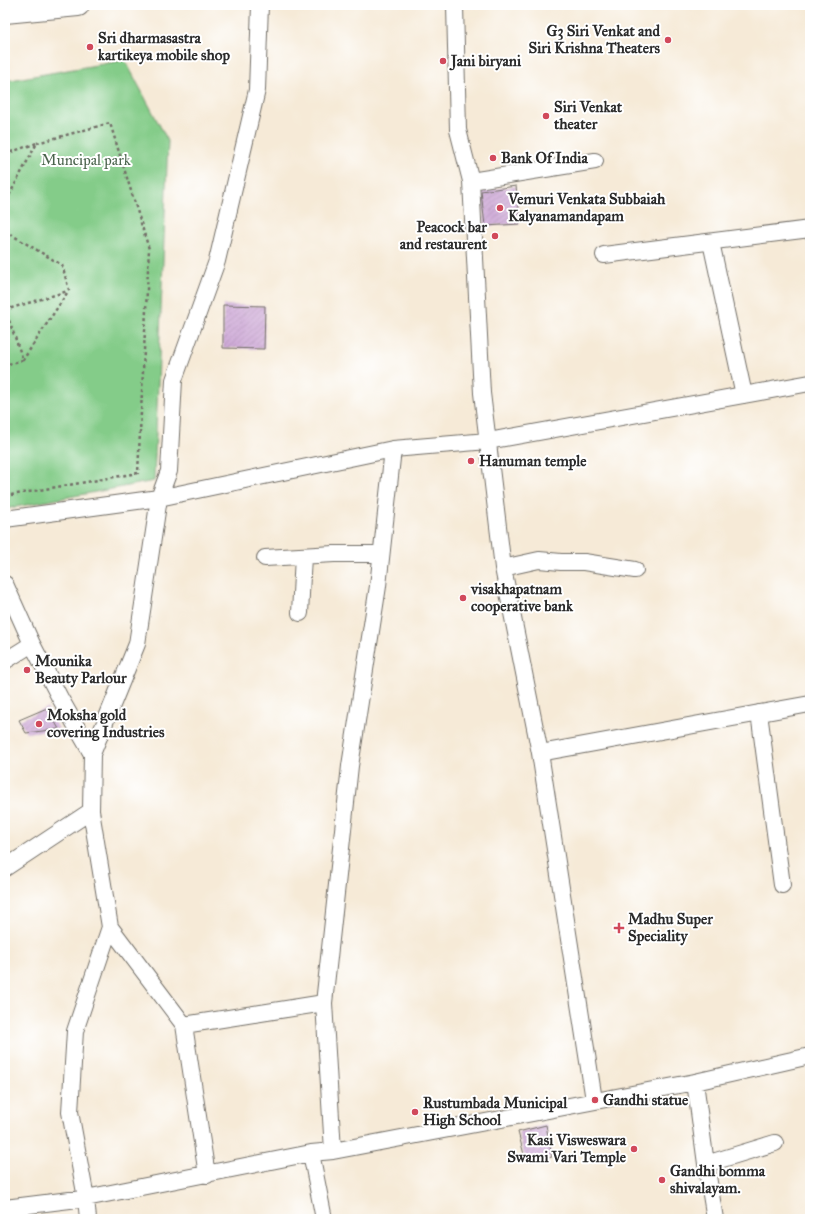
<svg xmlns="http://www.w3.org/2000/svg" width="815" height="1224" font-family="'IM FELL Great Primer',serif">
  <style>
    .green { fill: #84cc89; stroke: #587c5a }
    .building { fill: url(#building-hatch) }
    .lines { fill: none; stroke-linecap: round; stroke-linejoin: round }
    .street-casing { stroke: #726e67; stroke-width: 18 }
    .primary-casing { stroke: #726e67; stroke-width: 24 }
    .path { stroke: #726e67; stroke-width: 2.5; stroke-dasharray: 3 3; stroke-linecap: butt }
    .street { stroke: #fff; stroke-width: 16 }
    .primary { stroke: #fff; stroke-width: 22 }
    .poi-dot { fill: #d1495b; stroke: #fff; stroke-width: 1.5 }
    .labels { text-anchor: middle; stroke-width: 4; stroke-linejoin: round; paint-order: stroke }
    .poi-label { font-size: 15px; font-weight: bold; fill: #2b2b2b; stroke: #fff; text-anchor: start }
    .park-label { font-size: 15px; fill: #4a634c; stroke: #fff }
  </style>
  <defs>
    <pattern id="building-hatch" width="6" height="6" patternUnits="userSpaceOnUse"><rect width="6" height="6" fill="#cca6d5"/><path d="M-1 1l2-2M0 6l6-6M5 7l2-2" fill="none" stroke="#a687ad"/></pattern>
  </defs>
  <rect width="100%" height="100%" fill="#fff"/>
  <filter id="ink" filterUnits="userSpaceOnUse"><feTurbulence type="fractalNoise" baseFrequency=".025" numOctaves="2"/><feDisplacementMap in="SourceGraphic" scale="8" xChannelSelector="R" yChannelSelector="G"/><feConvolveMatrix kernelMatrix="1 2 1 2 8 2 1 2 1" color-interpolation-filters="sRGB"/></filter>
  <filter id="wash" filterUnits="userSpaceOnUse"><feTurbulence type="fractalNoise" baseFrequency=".012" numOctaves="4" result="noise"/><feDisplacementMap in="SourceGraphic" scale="16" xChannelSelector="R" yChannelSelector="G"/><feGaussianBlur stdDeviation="0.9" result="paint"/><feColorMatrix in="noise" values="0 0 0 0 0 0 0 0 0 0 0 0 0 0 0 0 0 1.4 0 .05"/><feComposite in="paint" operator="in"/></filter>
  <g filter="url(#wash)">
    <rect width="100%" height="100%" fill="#f6ead7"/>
    <!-- green -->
    <path class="green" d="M 125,60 L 168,141 L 154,481 L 5,509 L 5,81 Z"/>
    <g id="blocks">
      <!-- building -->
      <path class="building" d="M 516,186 L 520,224 L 485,226 L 481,191 Z
        M 223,305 L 265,306 L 264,349 L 223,348 Z
        M 47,708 L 59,729 L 26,733 L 19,720 Z
        M 546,1125 L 552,1157 L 526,1162 L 518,1132 Z"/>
    </g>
  </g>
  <g filter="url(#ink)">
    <use href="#blocks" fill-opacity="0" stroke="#726e67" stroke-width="1"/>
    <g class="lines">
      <!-- street casing -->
      <g class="street-casing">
        <path id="street" d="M 260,5 L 257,90 L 217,261 L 174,380 L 169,471 L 159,498 L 393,449 L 488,441 L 810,383
          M 455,5 L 458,130 L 471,181 L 482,393 L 503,568 L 540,753 L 594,1100
          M 471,181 L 595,161
          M 711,242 L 744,395
          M 604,255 L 810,229
          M 5,519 L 159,498 L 137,644 L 92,754
          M 265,558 L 334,554 L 381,554
          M 503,568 L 539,560 L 561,562 L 584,562 L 635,570
          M 5,584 L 32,644 L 60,698 L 92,754 L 91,811 L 110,927 L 75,1031 L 70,1112 L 86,1198 L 88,1219
          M 300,613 L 303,556
          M 5,661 L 32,644
          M 759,713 L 782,885
          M 540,753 L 810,704
          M 5,868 L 91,811
          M 110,927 L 184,1025 L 324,1003 L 350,766 L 378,586 L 393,449
          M 324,1003 L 333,1151
          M 184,1025 L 207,1175
          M 695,1082 L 706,1164 L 715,1219
          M 311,1153 L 324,1219
          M 706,1164 L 775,1143
          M 5,1208 L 86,1198 L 311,1153 L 333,1151 L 695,1082 L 810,1056"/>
      </g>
      <!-- primary casing -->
      <g class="primary-casing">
        <path id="primary" d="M 5,12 L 78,5"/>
      </g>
      <!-- path -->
      <path class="path" d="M 5,154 L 37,143 L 5,203
        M 5,231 L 62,265 L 69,290 L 23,360
        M 5,309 L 23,360 L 5,365
        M 5,310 L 68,291
        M 5,496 L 138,473 L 149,249 L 110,123 L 37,143"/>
      <!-- street -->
      <use href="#street" class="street"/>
      <!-- primary -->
      <use href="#primary" class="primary"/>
    </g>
  </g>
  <!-- markers -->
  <g class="poi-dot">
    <circle cx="668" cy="40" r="4"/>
    <circle cx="90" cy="47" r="4"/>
    <circle cx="443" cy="61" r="4"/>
    <circle cx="546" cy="116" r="4"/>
    <circle cx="493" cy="158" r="4"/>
    <circle cx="500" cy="208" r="4"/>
    <circle cx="495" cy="236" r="4"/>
    <circle cx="471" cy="461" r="4"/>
    <circle cx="463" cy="598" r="4"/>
    <circle cx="27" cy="670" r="4"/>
    <circle cx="39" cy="724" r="4"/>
    <path d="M617 922h4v4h4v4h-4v4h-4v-4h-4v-4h4z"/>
    <circle cx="595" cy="1100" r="4"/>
    <circle cx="415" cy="1112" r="4"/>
    <circle cx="634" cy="1149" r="4"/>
    <circle cx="662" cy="1180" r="4"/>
  </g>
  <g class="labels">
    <!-- poi labels -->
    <g class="poi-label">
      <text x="660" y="36" text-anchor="end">G3 Siri Venkat and<tspan x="660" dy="17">Siri Krishna Theaters</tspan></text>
      <text x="98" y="43">Sri dharmasastra<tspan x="98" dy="17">kartikeya mobile shop</tspan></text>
      <text x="451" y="66">Jani biryani</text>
      <text x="554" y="112">Siri Venkat<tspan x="554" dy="17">theater</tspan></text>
      <text x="501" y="163">Bank Of India</text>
      <text x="508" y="204">Vemuri Venkata Subbaiah<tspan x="508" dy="17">Kalyanamandapam</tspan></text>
      <text x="487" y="232" text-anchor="end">Peacock bar<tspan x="487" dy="17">and restaurent</tspan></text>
      <text x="479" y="466">Hanuman temple</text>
      <text x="471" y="594">visakhapatnam<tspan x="471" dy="17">cooperative bank</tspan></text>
      <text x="35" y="666">Mounika<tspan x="35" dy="17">Beauty Parlour</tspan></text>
      <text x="47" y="720">Moksha gold<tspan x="47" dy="17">covering Industries</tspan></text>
      <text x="628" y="924">Madhu Super<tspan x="628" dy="17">Speciality</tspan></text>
      <text x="603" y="1105">Gandhi statue</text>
      <text x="423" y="1108">Rustumbada Municipal<tspan x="423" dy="17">High School</tspan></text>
      <text x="626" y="1145" text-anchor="end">Kasi Visweswara<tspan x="626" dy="17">Swami Vari Temple</tspan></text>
      <text x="670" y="1176">Gandhi bomma<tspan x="670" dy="17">shivalayam.</tspan></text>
    </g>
    <!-- park labels -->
    <g class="park-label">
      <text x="86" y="165">Muncipal park</text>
    </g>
  </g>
  <!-- margin -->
  <rect width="815" height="1224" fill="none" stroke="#fff" stroke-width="20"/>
</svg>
